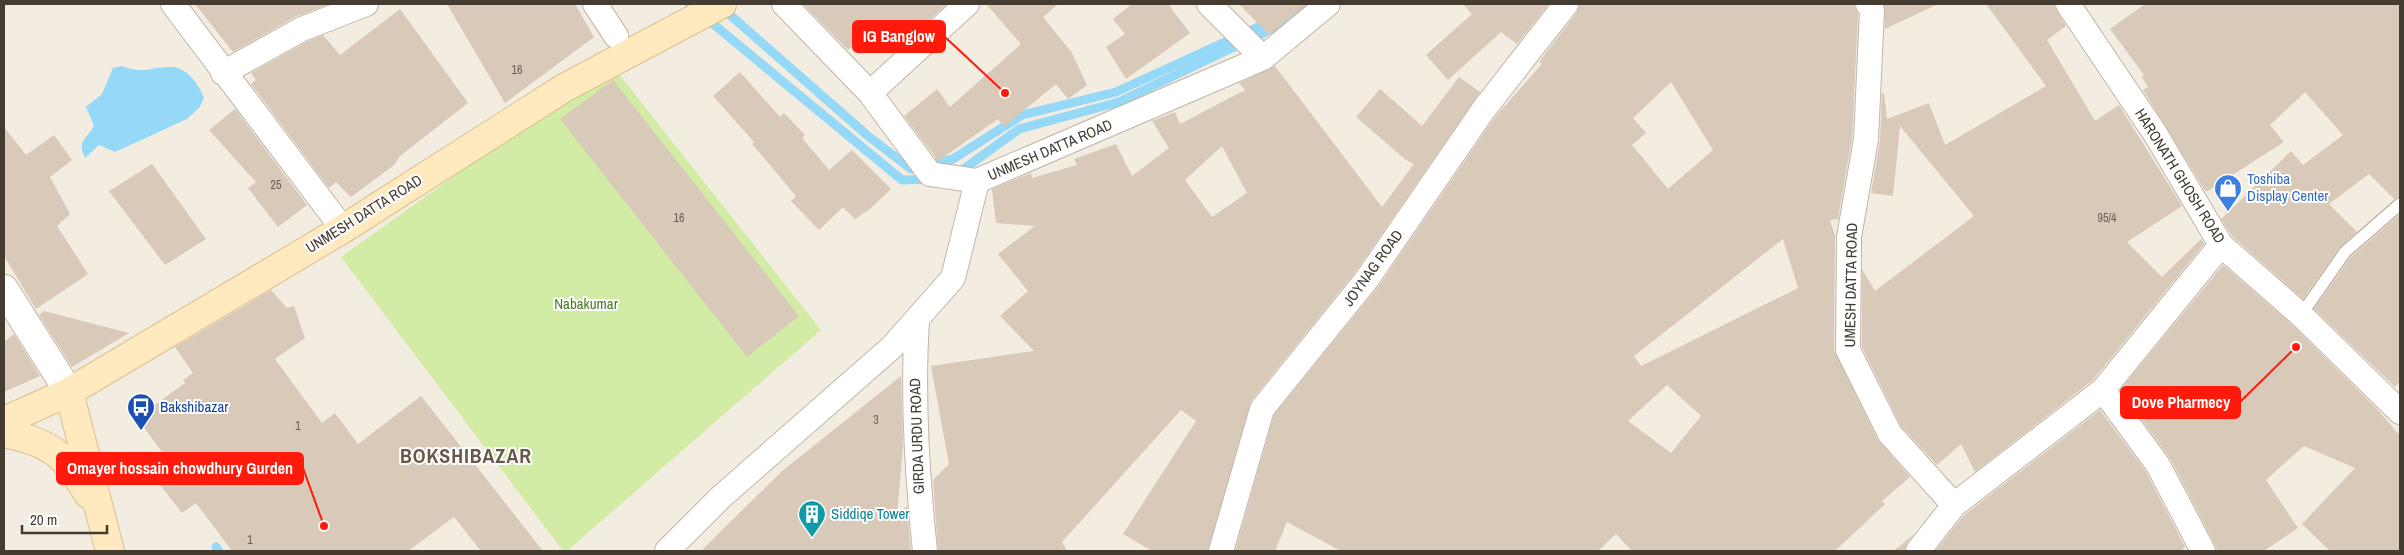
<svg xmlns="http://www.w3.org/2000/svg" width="2404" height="555" font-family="'Archivo Narrow',sans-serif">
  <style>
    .green { fill: #d2eca5 }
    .water { fill: #95d8f7 }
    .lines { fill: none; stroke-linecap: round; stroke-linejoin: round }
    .stream { stroke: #95d8f7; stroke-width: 9 }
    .building { fill: #d8c9b8; fill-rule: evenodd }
    .service-casing { stroke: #c1b5a6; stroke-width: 14 }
    .minor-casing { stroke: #c1b5a6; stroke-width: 26 }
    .tertiary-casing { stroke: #c1b5a6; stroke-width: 30 }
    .secondary-casing { stroke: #dac08d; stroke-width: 30 }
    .service { stroke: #fff; stroke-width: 11 }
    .minor { stroke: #fff; stroke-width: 24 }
    .tertiary { stroke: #fff; stroke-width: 28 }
    .secondary { stroke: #ffeabf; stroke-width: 28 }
    .labels { text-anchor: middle; stroke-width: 4; stroke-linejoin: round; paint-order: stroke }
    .number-label { font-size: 12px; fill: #695e53 }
    .street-label { font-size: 15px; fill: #443b31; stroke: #fff }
    .shop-label { font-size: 15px; fill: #366cbe; stroke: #fff; text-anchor: start }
    .park-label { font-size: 15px; fill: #4b7b20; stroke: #fff }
    .transit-label { font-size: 15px; fill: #164399; stroke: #fff; text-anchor: start }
    .culture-label { font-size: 15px; fill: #0d838f; stroke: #fff; text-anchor: start }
    .district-label { font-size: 20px; font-weight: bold; letter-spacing: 1px; fill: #685848; stroke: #fff }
    .leader { fill: none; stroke: #ff1a0c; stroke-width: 2 }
    .callout-dot { fill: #ff1a0c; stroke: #fff; stroke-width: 2 }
    .callout { fill: #ff1a0c; stroke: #ff1a0c; stroke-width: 2 }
    .callout-label { font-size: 16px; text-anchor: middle; font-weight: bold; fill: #fff }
  </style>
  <rect width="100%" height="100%" fill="#f3ece1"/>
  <!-- green -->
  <path class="green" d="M 611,64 L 821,330 L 567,551 L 563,551 L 341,257 Z"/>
  <!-- water -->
  <path class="water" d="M 122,66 C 146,75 151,66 172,67 C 188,68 199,85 204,98 L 199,108 L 187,119 L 115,152 L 99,145 L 85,158 C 77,140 86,140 94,126 L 86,107 L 102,94 L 113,68 Z"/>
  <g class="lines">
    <!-- stream -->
    <path class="stream" d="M 689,4 L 902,180 L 930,179
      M 721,7 L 868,136 L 911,169 L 953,159 L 1022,115 L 1116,92 L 1271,21
      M 1292,12 L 1311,4
      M 957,174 L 1019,129 L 1119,102 L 1301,15
      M 216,547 L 219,551"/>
  </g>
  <!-- building -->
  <path class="building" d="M 195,4 L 329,4 L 295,17 L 233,52 Z
    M 447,4 L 575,4 L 594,37 L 505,103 Z
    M 803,4 L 947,4 L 893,53 L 872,28 L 848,50 Z
    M 986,4 L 1058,4 L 1043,17 L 1072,53 L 1087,85 L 1068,99 L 1056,84 L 1004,127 L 998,119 L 938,161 L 904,116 L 937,89 L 950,107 L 1021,44 Z
    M 1132,4 L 1168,4 L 1190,33 L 1126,79 L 1106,47 L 1125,34 L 1113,19 Z
    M 1239,4 L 1307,4 L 1269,35 Z
    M 1463,4 L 1549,4 L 1517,44 L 1501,32 L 1448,80 L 1426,55 L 1472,14 Z
    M 1579,4 L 1854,4 L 1858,14 L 1852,138 L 1838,219 L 1830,220 L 1835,236 L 1834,350 L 1878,440 L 1910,477 L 1882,501 L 1885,504 L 1835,551 L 1632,551 L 1616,534 L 1598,551 L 1341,551 L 1287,522 L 1275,551 L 1235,551 L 1274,415 L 1378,287 L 1495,117 L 1542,64 L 1539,62 L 1577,12 ZM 1671,82 L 1713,150 L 1668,189 L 1632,145 L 1646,133 L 1633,118 ZM 1783,239 L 1798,288 L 1641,366 L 1634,356 ZM 1667,385 L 1701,416 L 1671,453 L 1628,421 Z
    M 1884,4 L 1938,4 L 1885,29 Z
    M 1986,4 L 2053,4 L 2066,26 L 2047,40 L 2095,121 L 2119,105 L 2182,206 L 2127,242 L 2162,277 L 2201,239 L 2204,244 L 2093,380 L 1975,472 L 1961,444 L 1937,465 L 1901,426 L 1862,347 L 1862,269 L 1875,291 L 1974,216 L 1900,126 L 1893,196 L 1871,193 L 1880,141 L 1882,93 L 1884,93 L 1887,119 L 1929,103 L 1945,145 L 2046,86 Z
    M 2145,4 L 2400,4 L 2400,197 L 2394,199 L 2369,174 L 2329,204 L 2357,232 L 2339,248 L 2303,299 L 2232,236 L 2221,219 L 2291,151 L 2303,165 L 2343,135 L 2305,92 L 2270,125 L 2284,142 L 2206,192 L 2143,90 L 2148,87 L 2142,77 L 2144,75 L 2110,29 Z
    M 400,9 L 468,103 L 400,156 L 394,165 L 351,197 L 336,182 L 329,188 L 251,84 L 256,80 L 251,73 L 308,41 L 323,35 L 340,55 Z
    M 1275,66 L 1382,207 L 1414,164 L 1406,160 L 1356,117 L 1380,89 L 1422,126 L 1459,77 L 1480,92 L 1356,271 L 1251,401 L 1208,551 L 1152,551 L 1123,534 L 1196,421 L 1181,410 L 1062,542 L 1067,551 L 938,551 L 933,480 L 949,464 L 931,366 L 1034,351 L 1000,316 L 1028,291 L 998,254 L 1035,226 L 996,223 L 992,189 L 1031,173 L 1032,178 L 1077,165 L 1074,159 L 1116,144 L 1132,176 L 1169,148 L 1152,121 L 1175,112 L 1180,124 L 1245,90 L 1239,83 ZM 1222,146 L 1247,193 L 1212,217 L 1185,180 Z
    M 740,72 L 780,117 L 784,113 L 805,135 L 802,138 L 829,170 L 852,150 L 891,189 L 871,208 L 855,219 L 843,207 L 819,230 L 791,201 L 796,196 L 752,144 L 754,142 L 713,96 Z
    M 613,80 L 799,316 L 747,357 L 560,119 Z
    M 235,109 L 307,205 L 278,227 L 248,188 L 256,182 L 209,130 Z
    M 4,127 L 26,155 L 54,135 L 72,160 L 50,177 L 70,214 L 57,226 L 88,274 L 36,309 L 4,256 Z
    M 152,164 L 206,239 L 165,265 L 109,191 Z
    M 2400,214 L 2400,381 L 2395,387 L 2314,309 L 2351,257 Z
    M 2223,265 L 2292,325 L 2377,409 L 2400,436 L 2400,551 L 2330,551 L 2302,524 L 2355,468 L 2304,446 L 2266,480 L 2298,528 L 2264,551 L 2218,551 L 2170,458 L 2120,390 Z
    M 271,290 L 287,308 L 294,306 L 305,338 L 275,359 L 322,423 L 335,413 L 358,444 L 421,396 L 543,551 L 481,551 L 454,517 L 408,551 L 232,551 L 196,503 L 182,513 L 157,481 L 174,468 L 137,418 L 185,383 L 183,380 L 193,373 L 175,347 Z
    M 44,311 L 129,333 L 72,367 L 39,315 Z
    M 14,334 L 40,376 L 4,392 L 4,342 Z
    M 901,376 L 903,447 L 897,515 L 907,506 L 911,551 L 701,551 L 781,472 Z
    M 2100,410 L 2146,472 L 2185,547 L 2181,551 L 1935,551 L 1964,515 Z
    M 1914,534 L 1907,543 L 1905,551 L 1894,551 Z"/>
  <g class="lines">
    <!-- service casing -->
    <g class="service-casing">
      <path id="service" d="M 2301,315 L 2345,252 L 2400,204"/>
    </g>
    <!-- minor casing -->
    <g class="minor-casing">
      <path id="minor" d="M 173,4 L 343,229
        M 595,4 L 616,36
        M 784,4 L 870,93 L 930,174 L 977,181 L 1263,58 L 1328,4
        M 1209,4 L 1263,58
        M 1868,4 L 1872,10 L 1866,139 L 1849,237 L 1848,350 L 1890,434 L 1954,505
        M 2068,4 L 2156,135 L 2221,245 L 2301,315 L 2400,412
        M 223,73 L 302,29 L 366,4
        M 870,93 L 967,4
        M 917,321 C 912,397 917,475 925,551
        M 2103,390 L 2158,465 L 2203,551
        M 667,551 L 721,497 L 892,347 L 953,278 L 977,181
        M 1221,551 L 1262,409 L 1367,279 L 1484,109 L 1566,4
        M 1918,551 L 1954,505 L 2103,390 L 2221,245"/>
    </g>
    <!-- tertiary casing -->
    <g class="tertiary-casing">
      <path id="tertiary" d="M 4,289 L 69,392"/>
    </g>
    <!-- secondary casing -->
    <g class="secondary-casing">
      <path id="secondary" d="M 69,392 L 110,551
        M 4,421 L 69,392 L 343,229 L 564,88 L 722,4
        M 4,433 C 51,443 64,453 88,494"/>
    </g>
    <!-- service -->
    <use href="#service" class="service"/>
    <!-- minor -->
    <use href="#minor" class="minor"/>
    <!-- tertiary -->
    <use href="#tertiary" class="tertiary"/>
    <!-- secondary -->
    <use href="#secondary" class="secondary"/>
  </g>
  <!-- icons -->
  <defs>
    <g id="shop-pin" transform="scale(1.4375)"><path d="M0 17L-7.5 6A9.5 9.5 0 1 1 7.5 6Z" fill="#3f7fe0" stroke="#fff"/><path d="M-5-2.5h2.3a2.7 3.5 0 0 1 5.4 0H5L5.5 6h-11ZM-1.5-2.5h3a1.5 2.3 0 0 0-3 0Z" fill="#fff"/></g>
    <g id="bus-pin" transform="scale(1.4375)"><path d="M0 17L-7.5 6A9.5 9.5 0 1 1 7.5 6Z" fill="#1a4fb4" stroke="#fff"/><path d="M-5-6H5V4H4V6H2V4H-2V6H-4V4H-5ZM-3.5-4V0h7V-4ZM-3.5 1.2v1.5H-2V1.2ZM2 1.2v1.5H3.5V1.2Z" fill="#fff"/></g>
    <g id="building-pin" transform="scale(1.4375)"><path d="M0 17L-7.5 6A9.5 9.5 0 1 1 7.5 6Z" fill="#0f9aa8" stroke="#fff"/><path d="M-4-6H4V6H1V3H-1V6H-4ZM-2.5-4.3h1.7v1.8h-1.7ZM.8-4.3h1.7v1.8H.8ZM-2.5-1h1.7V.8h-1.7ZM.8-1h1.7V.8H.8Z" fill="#fff"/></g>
  </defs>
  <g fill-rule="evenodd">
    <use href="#shop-pin" x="2228" y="188"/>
    <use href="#bus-pin" x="141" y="407"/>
    <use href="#building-pin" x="812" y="514"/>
  </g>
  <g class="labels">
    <!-- number labels -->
    <g class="number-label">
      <text x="517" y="74">16</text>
      <text x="276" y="189">25</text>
      <text x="679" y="222">16</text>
      <text x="2107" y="222">95/4</text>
      <text x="876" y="424">3</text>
      <text x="298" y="430">1</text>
      <text x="250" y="544">1</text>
    </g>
    <!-- street labels -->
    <g class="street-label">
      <text transform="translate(1050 150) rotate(-23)" y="5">UNMESH DATTA ROAD</text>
      <text transform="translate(2180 176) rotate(58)" y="5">HARONATH GHOSH ROAD</text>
      <text transform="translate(364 214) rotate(-32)" y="5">UNMESH DATTA ROAD</text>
      <text transform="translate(1373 268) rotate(-54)" y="5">JOYNAG ROAD</text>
      <text transform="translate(1851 285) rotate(-89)" y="5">UMESH DATTA ROAD</text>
      <text transform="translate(917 436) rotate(-92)" y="5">GIRDA URDU ROAD</text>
    </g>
    <!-- shop labels -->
    <g class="shop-label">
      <text x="2247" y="184">Toshiba<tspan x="2247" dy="17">Display Center</tspan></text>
    </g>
    <!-- park labels -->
    <g class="park-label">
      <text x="586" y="309">Nabakumar</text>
    </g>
    <!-- transit labels -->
    <g class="transit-label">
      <text x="160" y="412">Bakshibazar</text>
    </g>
    <!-- culture labels -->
    <g class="culture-label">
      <text x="831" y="519">Siddiqe Tower</text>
    </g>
    <!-- district labels -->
    <g class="district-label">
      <text x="466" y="463">BOKSHIBAZAR</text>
    </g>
  </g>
  <!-- callouts -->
  <path class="leader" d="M1005 93L945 37M2296 347L2240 402M324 526L303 468"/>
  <g class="callout-dot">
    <circle cx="1005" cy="93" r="5"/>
    <circle cx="2296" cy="347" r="5"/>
    <circle cx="324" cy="526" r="5"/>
  </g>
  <g class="callout">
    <rect x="853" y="21" width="92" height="31" rx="5"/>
    <rect x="2121" y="387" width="119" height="31" rx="5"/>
    <rect x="57" y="453" width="246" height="31" rx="5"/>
  </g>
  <g class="callout-label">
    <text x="899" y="42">IG Banglow</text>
    <text x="2181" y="408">Dove Pharmecy</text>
    <text x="180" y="474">Omayer hossain chowdhury Gurden</text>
  </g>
  <!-- border -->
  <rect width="2404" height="555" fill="none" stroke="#443b31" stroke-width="10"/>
  <!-- scale -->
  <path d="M22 525v8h85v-8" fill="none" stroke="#443b31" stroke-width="2.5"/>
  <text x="30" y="525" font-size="15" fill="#443b31" stroke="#ffffff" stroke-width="4" paint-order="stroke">20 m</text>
</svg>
